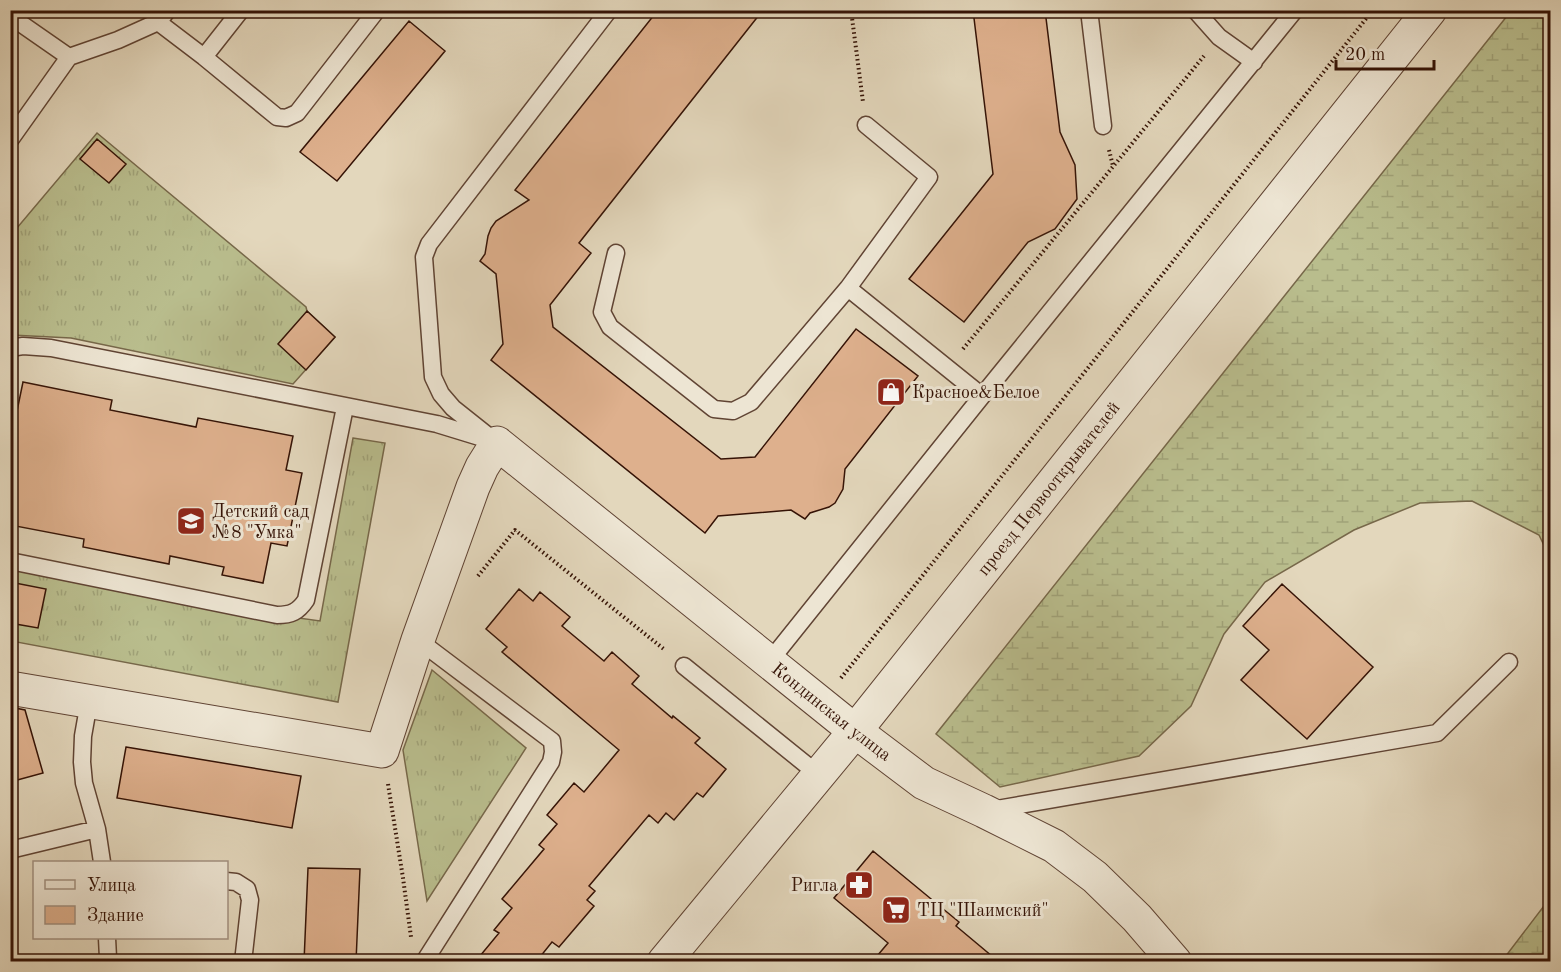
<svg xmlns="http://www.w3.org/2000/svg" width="1561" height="972" font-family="'Old Standard TT',serif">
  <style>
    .grass { fill: url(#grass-tufts); stroke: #77684a; stroke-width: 1.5 }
    .wetland { fill: url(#wetland-marsh); stroke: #77684a; stroke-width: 1.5 }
    .building { fill: #deb08d; stroke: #351306; stroke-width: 1.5 }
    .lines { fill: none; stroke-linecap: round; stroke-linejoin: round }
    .lane-casing { stroke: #604434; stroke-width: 19 }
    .street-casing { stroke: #604434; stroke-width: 35 }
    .path { stroke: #351306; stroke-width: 4; stroke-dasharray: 1.5 3; stroke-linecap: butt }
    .lane { stroke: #ede5d3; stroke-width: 16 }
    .street { stroke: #ede5d3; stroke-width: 33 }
    .labels { text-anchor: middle; stroke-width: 6; stroke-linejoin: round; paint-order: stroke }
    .poi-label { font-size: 18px; fill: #351306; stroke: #ede5d3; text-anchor: start }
    .street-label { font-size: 18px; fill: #351306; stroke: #ede5d3 }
  </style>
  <defs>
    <pattern id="grass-tufts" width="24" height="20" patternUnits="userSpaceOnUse" patternTransform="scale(1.5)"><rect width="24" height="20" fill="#b9bd8d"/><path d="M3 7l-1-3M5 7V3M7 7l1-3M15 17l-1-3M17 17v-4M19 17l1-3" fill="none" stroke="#a0a278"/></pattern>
    <pattern id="wetland-marsh" width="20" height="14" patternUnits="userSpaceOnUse" patternTransform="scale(1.5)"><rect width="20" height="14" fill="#b9bd8d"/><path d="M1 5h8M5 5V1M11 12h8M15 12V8" fill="none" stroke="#a0a278"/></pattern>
  </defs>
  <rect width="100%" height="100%" fill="#e3d7bc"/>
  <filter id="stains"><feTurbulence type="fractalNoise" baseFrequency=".00333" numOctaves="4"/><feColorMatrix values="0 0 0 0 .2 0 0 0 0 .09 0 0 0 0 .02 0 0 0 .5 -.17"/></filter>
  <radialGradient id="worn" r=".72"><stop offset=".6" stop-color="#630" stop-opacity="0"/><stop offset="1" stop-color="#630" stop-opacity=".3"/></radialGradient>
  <!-- grass -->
  <path class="grass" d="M 97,133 L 306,307 L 307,311 L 335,337 L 293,384 L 71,338 L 11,335 L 11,235 Z
    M 353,438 L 385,443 L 338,702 L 11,641 L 10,561 L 277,615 L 320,621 Z
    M 432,670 L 526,748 L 427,901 L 403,750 Z"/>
  <!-- wetland -->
  <path class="wetland" d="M 1511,11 L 1550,11 L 1550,558 L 1539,535 L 1472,501 L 1420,503 L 1354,530 L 1265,582 L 1224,634 L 1191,706 L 1139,756 L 1000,787 L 936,734 Z
    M 1550,898 L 1550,961 L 1502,961 Z"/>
  <!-- building -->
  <path class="building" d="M 658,10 L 763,10 L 579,243 L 591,253 L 550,305 L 553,327 L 721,459 L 755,457 L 856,329 L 918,376 L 845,469 L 843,489 L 835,503 L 829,507 L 810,513 L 805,519 L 791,510 L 718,516 L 705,533 L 491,360 L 503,344 L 496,274 L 480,261 L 485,254 L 488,236 L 491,228 L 496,221 L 529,200 L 515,190 Z
    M 973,10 L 1045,10 L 1060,132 L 1075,165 L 1077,199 L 1055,229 L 1028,242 L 964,322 L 909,279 L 993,174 Z
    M 409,21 L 445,51 L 337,181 L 300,152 Z
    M 97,139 L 126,164 L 109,183 L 80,159 Z
    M 307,311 L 335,337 L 306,370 L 278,344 Z
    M 23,382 L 112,400 L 110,410 L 196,427 L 198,418 L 293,436 L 286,470 L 302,473 L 287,546 L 271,543 L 263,583 L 222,575 L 224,567 L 170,556 L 169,564 L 83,547 L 84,539 L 10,525 L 10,415 L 16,416 Z
    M 10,582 L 46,589 L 38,628 L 10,623 Z
    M 1282,584 L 1373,667 L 1307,739 L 1241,680 L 1269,650 L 1243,626 Z
    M 519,589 L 533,601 L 540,592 L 570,617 L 562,626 L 604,661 L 612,652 L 639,676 L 632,684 L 672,718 L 673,716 L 700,738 L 695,743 L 726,769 L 703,797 L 697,793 L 674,820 L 666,813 L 658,823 L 649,815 L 589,886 L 595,891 L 587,900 L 594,906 L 559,947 L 552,942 L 536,962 L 475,962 L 499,933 L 494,930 L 512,908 L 502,899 L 544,849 L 539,845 L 557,824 L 547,815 L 574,783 L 584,792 L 619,750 L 502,652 L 507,647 L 486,629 Z
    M 10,707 L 25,710 L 43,773 L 10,782 Z
    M 126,747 L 301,776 L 292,828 L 117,798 Z
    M 873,851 L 959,922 L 956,926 L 999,962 L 872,962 L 888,943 L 834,898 Z
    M 308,868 L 360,869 L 356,962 L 304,962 Z"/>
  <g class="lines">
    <!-- lane casing -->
    <g class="lane-casing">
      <path id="lane" d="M 1089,10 L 1103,126
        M 1195,10 L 1219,37 L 1254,62
        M 10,16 L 69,57 L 10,140
        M 158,22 L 168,10
        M 69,57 L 118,40 L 158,22 L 204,57 L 277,117 L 286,118 L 297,113 L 377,10
        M 204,57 L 241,10
        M 616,253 L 602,312 L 610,327 L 714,409 L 733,411 L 751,402 L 848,288 L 929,177 L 866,125
        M 848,288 L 982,396
        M 10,348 L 23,346 L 51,348 L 437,424 L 486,439
        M 497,443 L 453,408 L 441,394 L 433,377 L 424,257 L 429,244 L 609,10
        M 10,561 L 277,615 C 291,615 298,612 306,600 L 345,407
        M 418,640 L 552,741 L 553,752 L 551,762 L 424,962
        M 769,662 L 982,396 L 1295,10
        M 684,666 L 819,775
        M 89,702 L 83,736 L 82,762 L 84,783 L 97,829 L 102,862
        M 991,810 L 1437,733 L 1509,662
        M 10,850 L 97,829
        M 226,881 L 236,882 L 247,889 L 250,900 L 243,962
        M 107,938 L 108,958 L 110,962"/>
    </g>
    <!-- street casing -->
    <g class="street-casing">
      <g id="street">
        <path id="s1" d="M 10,688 L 382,751 L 418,640 L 473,487 L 482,467 L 497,443 L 855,731 L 924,783 L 984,811 L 1054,846 L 1095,877 L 1137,918 L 1175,962"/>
        <path id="s2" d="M 664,962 L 855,731 L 1430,10"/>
      </g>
    </g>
    <!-- path -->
    <path class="path" d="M 851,10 L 863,102
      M 1109,150 L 1113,166
      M 963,349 L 1204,56
      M 478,576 L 515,530 L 665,650
      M 841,678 L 1373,10
      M 388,784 L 403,878 L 411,937"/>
    <!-- lane -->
    <use href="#lane" class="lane"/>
    <!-- street -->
    <use href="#street" class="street"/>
  </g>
  <!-- icons -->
  <defs>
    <g id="shop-square" transform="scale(1.5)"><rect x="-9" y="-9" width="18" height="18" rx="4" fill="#8f2418" stroke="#ede5d3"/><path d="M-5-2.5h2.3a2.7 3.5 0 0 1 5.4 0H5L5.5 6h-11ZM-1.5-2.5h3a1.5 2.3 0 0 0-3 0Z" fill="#fff"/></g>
    <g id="school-square" transform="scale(1.5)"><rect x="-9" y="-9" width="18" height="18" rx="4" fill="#8f2418" stroke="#ede5d3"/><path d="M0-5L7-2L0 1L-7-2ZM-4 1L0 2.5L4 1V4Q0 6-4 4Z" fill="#fff"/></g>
    <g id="pharmacy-square" transform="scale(1.5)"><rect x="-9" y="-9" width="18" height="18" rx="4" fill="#8f2418" stroke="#ede5d3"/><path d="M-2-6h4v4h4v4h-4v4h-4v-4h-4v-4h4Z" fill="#fff"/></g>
    <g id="supermarket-square" transform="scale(1.5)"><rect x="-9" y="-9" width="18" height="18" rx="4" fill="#8f2418" stroke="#ede5d3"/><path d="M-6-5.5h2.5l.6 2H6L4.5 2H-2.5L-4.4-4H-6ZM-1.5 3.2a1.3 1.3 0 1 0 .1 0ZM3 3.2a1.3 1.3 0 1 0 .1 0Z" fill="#fff"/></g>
  </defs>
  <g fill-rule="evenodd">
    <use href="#shop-square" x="891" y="392"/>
    <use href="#school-square" x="191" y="521"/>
    <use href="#pharmacy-square" x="859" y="885"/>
    <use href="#supermarket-square" x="896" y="910"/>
  </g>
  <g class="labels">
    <!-- poi labels -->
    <g class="poi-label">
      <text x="912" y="398">Красное&amp;Белое</text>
      <text x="212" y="517">Детский сад<tspan x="212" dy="21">№8 "Умка"</tspan></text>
      <text x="838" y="891" text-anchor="end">Ригла</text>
      <text x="917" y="916">ТЦ "Шаимский"</text>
    </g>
    <!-- street labels -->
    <g class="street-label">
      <text dy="6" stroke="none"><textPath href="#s2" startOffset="610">проезд Первооткрывателей</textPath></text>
      <text dy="6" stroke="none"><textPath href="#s1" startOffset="1136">Кондинская улица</textPath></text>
    </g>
  </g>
  <!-- margin -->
  <rect width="1561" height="972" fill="none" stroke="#e3d7bc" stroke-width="36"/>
  <rect x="12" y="12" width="1537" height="948" fill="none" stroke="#351306" stroke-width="3"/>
  <rect x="18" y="18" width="1525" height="936" fill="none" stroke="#351306" stroke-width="1.5"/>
  <!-- legend -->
  <rect x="33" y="861" width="195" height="78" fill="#ede5d3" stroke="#a39181" stroke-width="1.5"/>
  <rect x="45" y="880" width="30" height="9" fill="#ede5d3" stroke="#a39181" stroke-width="1.5"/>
  <text x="87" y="891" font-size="18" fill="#351306">Улица</text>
  <rect x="45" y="906" width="30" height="18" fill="#deb08d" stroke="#a39181" stroke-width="1.5"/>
  <text x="87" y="921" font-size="18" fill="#351306">Здание</text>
  <!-- scale -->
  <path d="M1336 60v9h98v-9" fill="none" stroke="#351306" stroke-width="3"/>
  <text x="1345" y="60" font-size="18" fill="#351306" stroke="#ede5d3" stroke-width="4.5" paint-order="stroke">20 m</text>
  <rect width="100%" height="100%" filter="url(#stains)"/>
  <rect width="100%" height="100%" fill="url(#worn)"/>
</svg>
